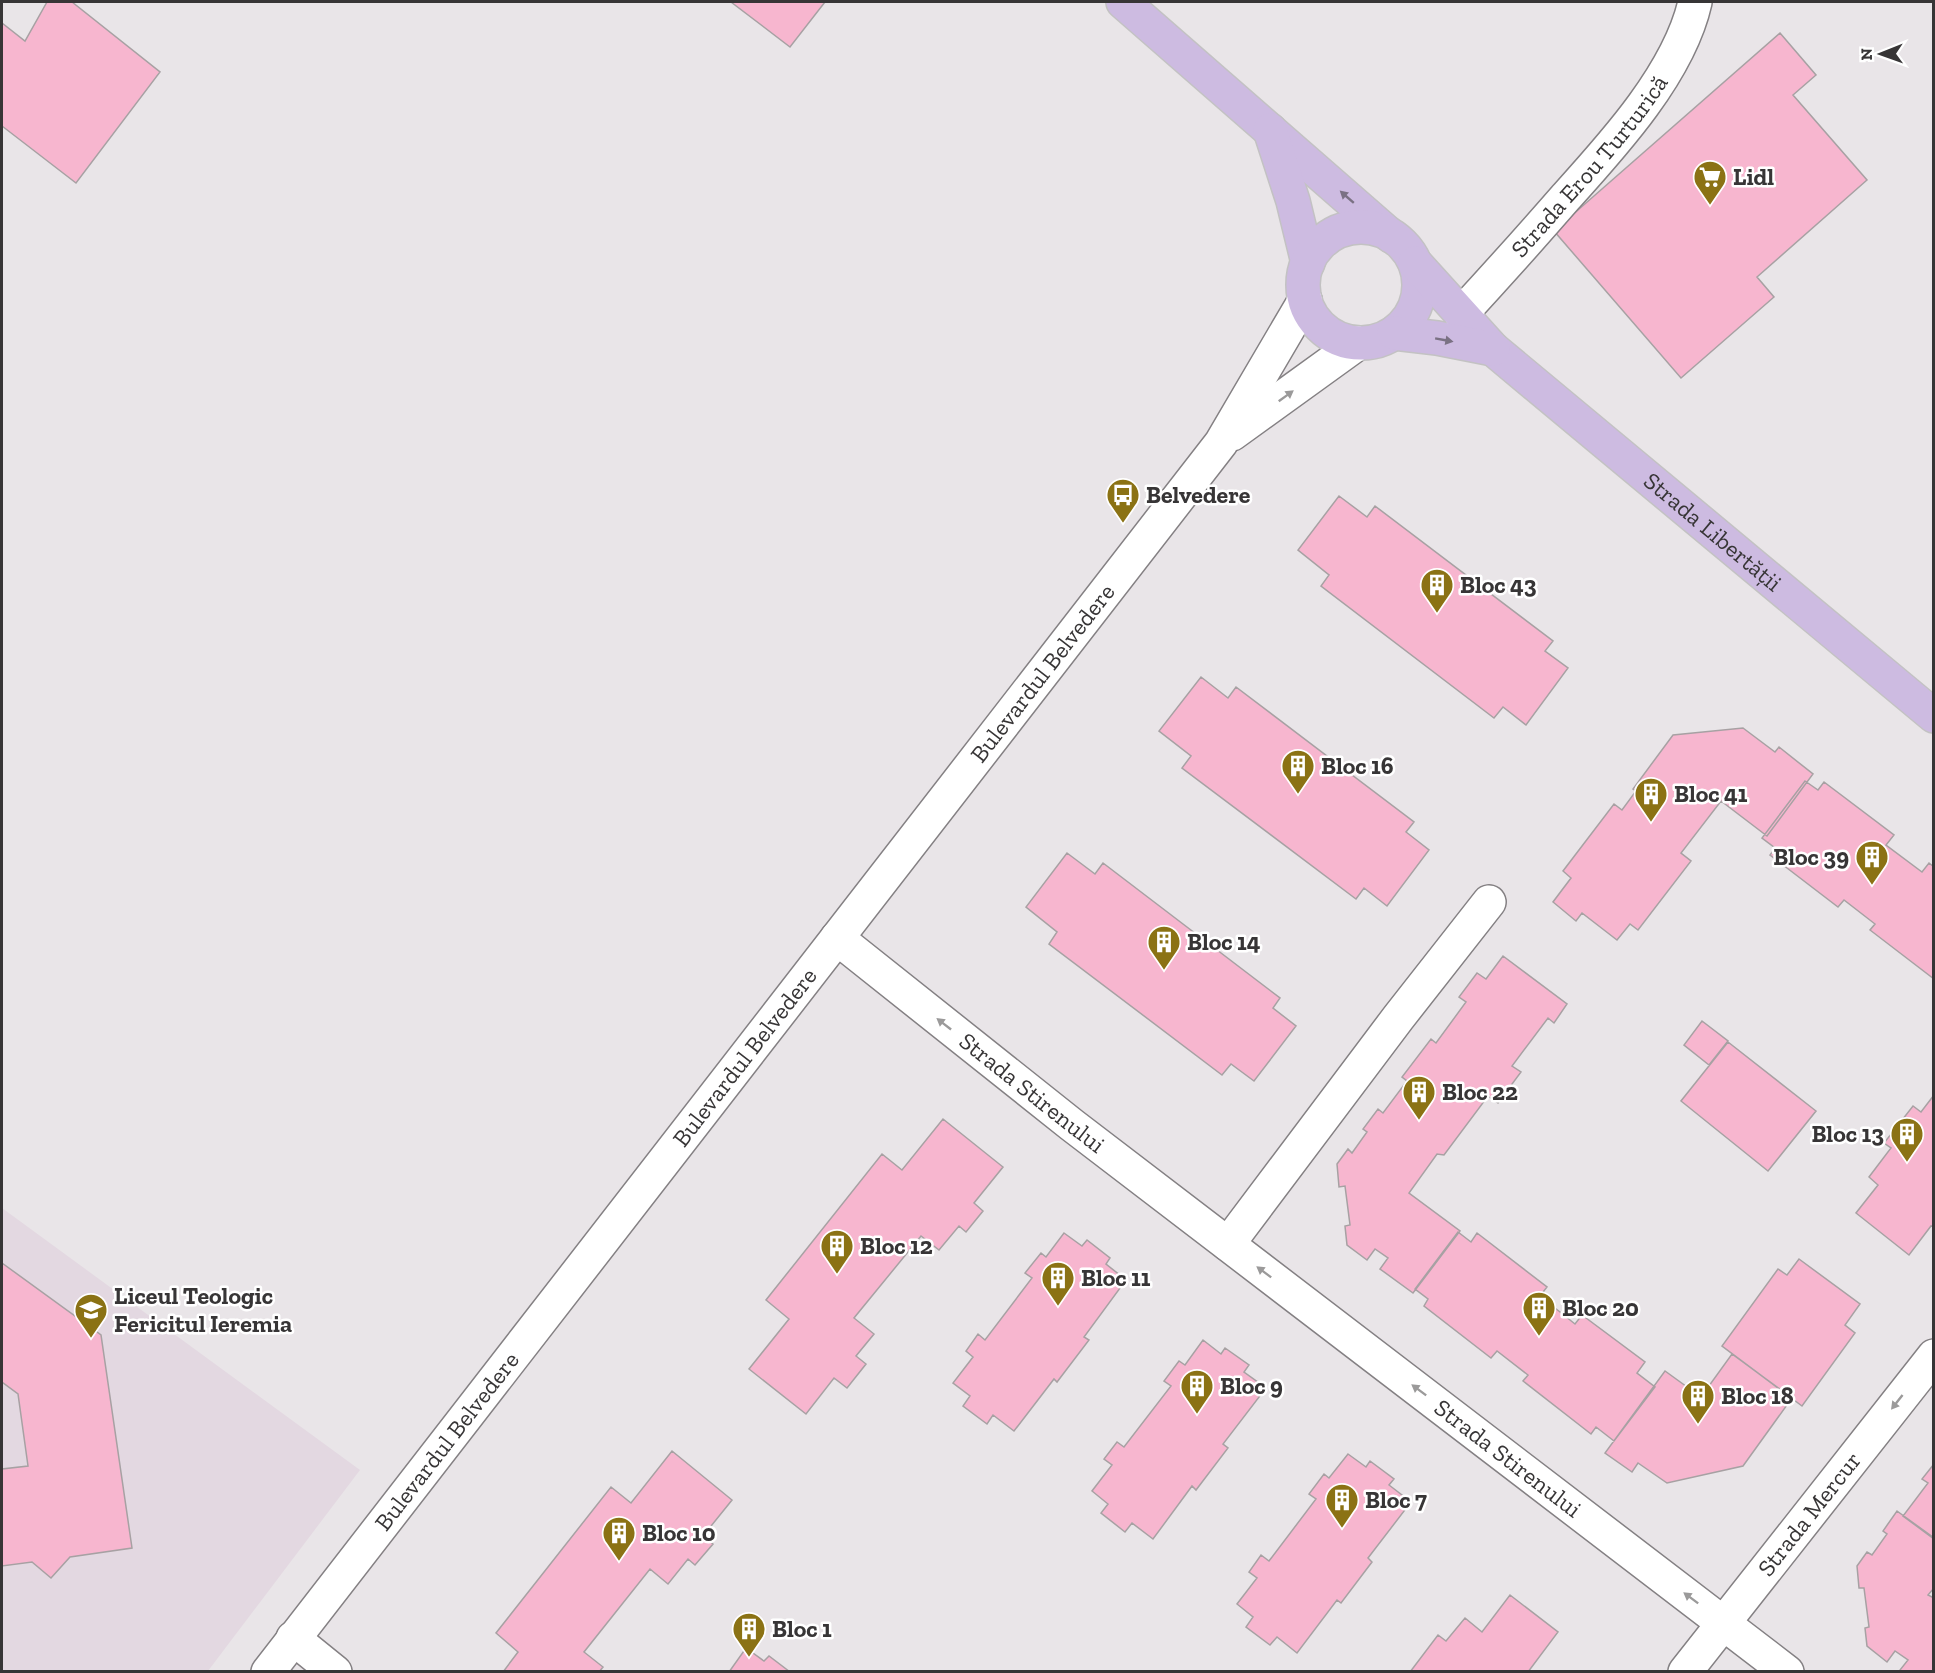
<svg xmlns="http://www.w3.org/2000/svg" width="1935" height="1673" font-family="'Zilla Slab',serif">
  <style>
    .built { fill: #e3d8e1 }
    .building { fill: #f7b6cf; stroke: #a7a1a3; stroke-width: 1.5 }
    .lines { fill: none; stroke-linecap: round; stroke-linejoin: round }
    .minor-casing { stroke: #848083; stroke-width: 36 }
    .major-casing { stroke: #c3c2c3; stroke-width: 36 }
    .minor { stroke: #fff; stroke-width: 33 }
    .major { stroke: #cdbbe1; stroke-width: 33 }
    .oneway { fill: #7a7183 }
    .oneway2 { fill: #9b9a9a }
    .labels { text-anchor: middle; stroke-width: 5; stroke-linejoin: round; paint-order: stroke }
    .street-label { font-size: 24px; fill: #373536; stroke: #fff }
    .poi-label { font-size: 24px; font-weight: bold; fill: #373536; stroke: #fff; text-anchor: start }
  </style>
  <rect width="100%" height="100%" fill="#e9e5e8"/>
  <!-- built -->
  <path class="built" d="M 2,1208 L 360,1470 L 208,1671 L 2,1671 Z"/>
  <!-- building -->
  <path class="building" d="M 47,2 L 72,2 L 160,72 L 76,183 L 2,126 L 2,23 L 25,41 Z
    M 731,2 L 825,2 L 790,47 Z
    M 1780,33 L 1816,75 L 1793,95 L 1867,180 L 1757,277 L 1774,297 L 1681,378 L 1554,231 Z
    M 1339,496 L 1367,517 L 1375,506 L 1553,641 L 1545,651 L 1568,668 L 1526,725 L 1503,707 L 1494,718 L 1321,586 L 1329,575 L 1298,550 Z
    M 1201,677 L 1228,698 L 1236,687 L 1414,822 L 1406,832 L 1429,850 L 1387,906 L 1364,888 L 1356,899 L 1182,768 L 1191,756 L 1159,731 Z
    M 1743,728 L 1775,752 L 1779,747 L 1813,774 L 1767,836 L 1721,801 L 1681,853 L 1691,861 L 1638,930 L 1630,924 L 1617,940 L 1582,913 L 1576,921 L 1553,902 L 1571,878 L 1563,871 L 1614,804 L 1622,810 L 1636,791 L 1633,789 L 1673,735 Z
    M 1805,781 L 1818,790 L 1824,782 L 1894,835 L 1886,845 L 1922,872 L 1929,863 L 1934,867 L 1934,979 L 1870,930 L 1875,924 L 1844,900 L 1838,907 L 1770,855 L 1775,848 L 1762,838 Z
    M 1067,853 L 1095,874 L 1103,863 L 1280,998 L 1273,1008 L 1296,1026 L 1254,1081 L 1231,1064 L 1222,1075 L 1049,944 L 1057,932 L 1026,907 Z
    M 1503,956 L 1567,1004 L 1554,1023 L 1548,1018 L 1512,1066 L 1521,1072 L 1498,1103 L 1488,1096 L 1444,1155 L 1437,1154 L 1409,1193 L 1460,1231 L 1413,1293 L 1380,1269 L 1388,1258 L 1375,1249 L 1367,1260 L 1347,1245 L 1345,1226 L 1350,1225 L 1345,1186 L 1339,1187 L 1337,1164 L 1348,1149 L 1352,1153 L 1367,1132 L 1363,1129 L 1378,1109 L 1383,1113 L 1407,1081 L 1402,1077 L 1431,1039 L 1436,1043 L 1466,1002 L 1459,997 L 1477,973 L 1486,979 Z
    M 1702,1021 L 1728,1041 L 1709,1065 L 1684,1045 Z
    M 1728,1042 L 1816,1111 L 1768,1171 L 1681,1101 Z
    M 1934,1095 L 1934,1227 L 1931,1226 L 1909,1255 L 1856,1213 L 1878,1185 L 1869,1177 L 1891,1148 L 1884,1143 L 1913,1106 L 1921,1112 Z
    M 943,1119 L 1003,1167 L 974,1203 L 983,1211 L 966,1232 L 959,1226 L 939,1250 L 921,1236 L 854,1318 L 874,1334 L 856,1356 L 866,1364 L 847,1388 L 834,1378 L 806,1414 L 749,1369 L 789,1319 L 766,1300 L 882,1154 L 902,1170 Z
    M 1458,1232 L 1471,1242 L 1477,1233 L 1547,1287 L 1540,1296 L 1575,1324 L 1582,1315 L 1645,1362 L 1637,1373 L 1655,1387 L 1614,1441 L 1596,1427 L 1591,1434 L 1523,1381 L 1528,1375 L 1497,1351 L 1491,1358 L 1424,1306 L 1428,1299 L 1415,1289 Z
    M 1064,1233 L 1082,1246 L 1087,1240 L 1110,1258 L 1106,1264 L 1126,1280 L 1084,1337 L 1089,1340 L 1057,1382 L 1054,1379 L 1014,1431 L 993,1415 L 987,1424 L 963,1406 L 970,1396 L 953,1383 L 973,1357 L 966,1351 L 978,1334 L 985,1340 L 1032,1278 L 1025,1273 L 1041,1253 L 1046,1257 Z
    M 1799,1259 L 1860,1304 L 1845,1325 L 1855,1333 L 1802,1406 L 1722,1346 L 1778,1269 L 1787,1275 Z
    M 2,1263 L 101,1335 L 132,1548 L 70,1557 L 51,1578 L 32,1562 L 2,1566 L 2,1469 L 28,1466 L 18,1394 L 2,1382 Z
    M 1203,1340 L 1221,1354 L 1225,1348 L 1249,1365 L 1244,1372 L 1266,1388 L 1223,1444 L 1228,1448 L 1196,1490 L 1192,1486 L 1153,1539 L 1132,1523 L 1125,1532 L 1101,1513 L 1108,1504 L 1092,1491 L 1112,1465 L 1104,1459 L 1117,1442 L 1124,1447 L 1171,1386 L 1164,1381 L 1179,1361 L 1185,1365 Z
    M 1732,1354 L 1792,1398 L 1743,1466 L 1667,1483 L 1638,1463 L 1632,1472 L 1605,1453 L 1665,1371 L 1701,1397 Z
    M 672,1451 L 732,1500 L 703,1536 L 713,1544 L 695,1565 L 688,1559 L 668,1584 L 650,1569 L 584,1652 L 603,1667 L 599,1672 L 503,1672 L 518,1652 L 496,1633 L 611,1487 L 631,1503 Z
    M 1348,1454 L 1366,1467 L 1370,1461 L 1394,1479 L 1389,1485 L 1411,1502 L 1368,1558 L 1372,1562 L 1341,1603 L 1337,1600 L 1297,1653 L 1277,1637 L 1270,1645 L 1246,1627 L 1253,1617 L 1237,1604 L 1257,1578 L 1249,1572 L 1261,1555 L 1269,1561 L 1316,1499 L 1309,1494 L 1324,1474 L 1329,1478 Z
    M 1934,1464 L 1934,1539 L 1903,1516 L 1928,1483 L 1922,1479 Z
    M 1897,1511 L 1934,1538 L 1934,1588 L 1928,1595 L 1934,1598 L 1934,1672 L 1901,1672 L 1900,1670 L 1908,1660 L 1895,1651 L 1887,1662 L 1867,1646 L 1865,1628 L 1869,1627 L 1864,1588 L 1859,1588 L 1857,1566 L 1867,1552 L 1872,1555 L 1887,1534 L 1883,1531 Z
    M 1510,1595 L 1558,1632 L 1528,1672 L 1410,1672 L 1438,1635 L 1446,1641 L 1465,1618 L 1482,1632 Z
    M 746,1648 L 764,1661 L 769,1656 L 790,1672 L 729,1672 Z"/>
  <g class="lines">
    <!-- minor casing -->
    <g class="minor-casing">
      <g id="minor">
        <path id="s1" d="M 1461,314 C 1496,276 1531,237 1565,198 C 1613,145 1679,73 1695,2"/>
        <path d="M 1232,434 L 1358,343"/>
        <path id="s2" d="M 837,938 L 1072,1125 L 1787,1672"/>
        <path d="M 1228,1244 L 1398,1018 L 1489,902"/>
        <path d="M 293,1638 L 335,1672"/>
        <path id="s3" d="M 268,1672 L 1221,443 L 1305,300"/>
        <path id="s4" d="M 1685,1672 L 1934,1356"/>
      </g>
    </g>
    <!-- major casing -->
    <g class="major-casing">
      <g id="major">
        <path d="M 1123,2 L 1391,236"/>
        <path d="M 1270,130 L 1293,201 L 1308,263"/>
        <circle cx="1361" cy="285" r="58"/>
        <path id="s5" d="M 1415,263 L 1493,349 L 1934,716"/>
        <path d="M 1394,333 L 1437,338 L 1493,349"/>
      </g>
    </g>
    <!-- minor -->
    <use href="#minor" class="minor"/>
    <!-- major -->
    <use href="#major" class="major"/>
  </g>
  <!-- one-way arrows -->
  <defs><path id="oneway-solid" d="M-6-.8H1V-3.2L6.5 0L1 3.2V.8H-6Z" transform="scale(1.5)"/></defs>
  <g class="oneway">
    <use href="#oneway-solid" transform="translate(1347 197) rotate(-139)"/>
    <use href="#oneway-solid" transform="translate(1444 340) rotate(10)"/>
  </g>
  <g class="oneway2">
    <use href="#oneway-solid" transform="translate(1286 396) rotate(-36)"/>
    <use href="#oneway-solid" transform="translate(944 1024) rotate(-142)"/>
    <use href="#oneway-solid" transform="translate(1264 1272) rotate(-143)"/>
    <use href="#oneway-solid" transform="translate(1419 1390) rotate(-143)"/>
    <use href="#oneway-solid" transform="translate(1897 1402) rotate(128)"/>
    <use href="#oneway-solid" transform="translate(1691 1598) rotate(-143)"/>
  </g>
  <!-- icons -->
  <defs>
    <g id="supermarket-pin" transform="scale(1.725)"><path d="M0 17L-7.5 6A9.5 9.5 0 1 1 7.5 6Z" fill="#8b7214" stroke="#fff"/><path d="M-6-5.5h2.5l.6 2H6L4.5 2H-2.5L-4.4-4H-6ZM-1.5 3.2a1.3 1.3 0 1 0 .1 0ZM3 3.2a1.3 1.3 0 1 0 .1 0Z" fill="#fff"/></g>
    <g id="bus-pin" transform="scale(1.725)"><path d="M0 17L-7.5 6A9.5 9.5 0 1 1 7.5 6Z" fill="#8b7214" stroke="#fff"/><path d="M-5-6H5V4H4V6H2V4H-2V6H-4V4H-5ZM-3.5-4V0h7V-4ZM-3.5 1.2v1.5H-2V1.2ZM2 1.2v1.5H3.5V1.2Z" fill="#fff"/></g>
    <g id="building-pin" transform="scale(1.725)"><path d="M0 17L-7.5 6A9.5 9.5 0 1 1 7.5 6Z" fill="#8b7214" stroke="#fff"/><path d="M-4-6H4V6H1V3H-1V6H-4ZM-2.5-4.3h1.7v1.8h-1.7ZM.8-4.3h1.7v1.8H.8ZM-2.5-1h1.7V.8h-1.7ZM.8-1h1.7V.8H.8Z" fill="#fff"/></g>
    <g id="school-pin" transform="scale(1.725)"><path d="M0 17L-7.5 6A9.5 9.5 0 1 1 7.5 6Z" fill="#8b7214" stroke="#fff"/><path d="M0-5L7-2L0 1L-7-2ZM-4 1L0 2.5L4 1V4Q0 6-4 4Z" fill="#fff"/></g>
  </defs>
  <g fill-rule="evenodd">
    <use href="#supermarket-pin" x="1710" y="177"/>
    <use href="#bus-pin" x="1123" y="495"/>
    <use href="#building-pin" x="1437" y="585"/>
    <use href="#building-pin" x="1298" y="766"/>
    <use href="#building-pin" x="1651" y="794"/>
    <use href="#building-pin" x="1872" y="857"/>
    <use href="#building-pin" x="1164" y="942"/>
    <use href="#building-pin" x="1419" y="1092"/>
    <use href="#building-pin" x="1907" y="1134"/>
    <use href="#building-pin" x="837" y="1246"/>
    <use href="#building-pin" x="1058" y="1278"/>
    <use href="#building-pin" x="1539" y="1308"/>
    <use href="#school-pin" x="91" y="1310"/>
    <use href="#building-pin" x="1197" y="1386"/>
    <use href="#building-pin" x="1698" y="1396"/>
    <use href="#building-pin" x="1342" y="1500"/>
    <use href="#building-pin" x="619" y="1533"/>
    <use href="#building-pin" x="749" y="1629"/>
  </g>
  <g class="labels">
    <!-- street labels -->
    <g class="street-label">
      <text dy="8" stroke="none"><textPath href="#s1" startOffset="196">Strada Erou Turturică</textPath></text>
      <text dy="8" stroke="none"><textPath href="#s5" startOffset="402">Strada Libertății</textPath></text>
      <text dy="8" stroke="none"><textPath href="#s3" startOffset="1264">Bulevardul Belvedere</textPath></text>
      <text dy="8" stroke="none"><textPath href="#s3" startOffset="778">Bulevardul Belvedere</textPath></text>
      <text dy="8" stroke="none"><textPath href="#s2" startOffset="249">Strada Stirenului</textPath></text>
      <text dy="8" stroke="none"><textPath href="#s3" startOffset="292">Bulevardul Belvedere</textPath></text>
      <text dy="8" stroke="none"><textPath href="#s2" startOffset="849">Strada Stirenului</textPath></text>
      <text dy="8" stroke="none"><textPath href="#s4" startOffset="201">Strada Mercur</textPath></text>
    </g>
    <!-- poi labels -->
    <g class="poi-label">
      <text x="1733" y="185">Lidl</text>
      <text x="1146" y="503">Belvedere</text>
      <text x="1460" y="593">Bloc 43</text>
      <text x="1321" y="774">Bloc 16</text>
      <text x="1674" y="802">Bloc 41</text>
      <text x="1849" y="865" text-anchor="end">Bloc 39</text>
      <text x="1187" y="950">Bloc 14</text>
      <text x="1442" y="1100">Bloc 22</text>
      <text x="1884" y="1142" text-anchor="end">Bloc 13</text>
      <text x="860" y="1254">Bloc 12</text>
      <text x="1081" y="1286">Bloc 11</text>
      <text x="114" y="1304">Liceul Teologic<tspan x="114" dy="28">Fericitul Ieremia</tspan></text>
      <text x="1562" y="1316">Bloc 20</text>
      <text x="1220" y="1394">Bloc 9</text>
      <text x="1721" y="1404">Bloc 18</text>
      <text x="1365" y="1508">Bloc 7</text>
      <text x="642" y="1541">Bloc 10</text>
      <text x="772" y="1637">Bloc 1</text>
    </g>
  </g>
  <!-- border -->
  <rect width="1935" height="1673" fill="none" stroke="#373536" stroke-width="6"/>
  <!-- north arrow -->
  <g transform="translate(1881 54) rotate(269)" stroke="#ffffff" stroke-width="4.5" paint-order="stroke">
  <path d="M0-4.5L10 22L0 15L-10 22Z" fill="#373536"/>
  <text y="-9" font-size="16" font-weight="bold" text-anchor="middle" fill="#373536">N</text>
  </g>
</svg>
